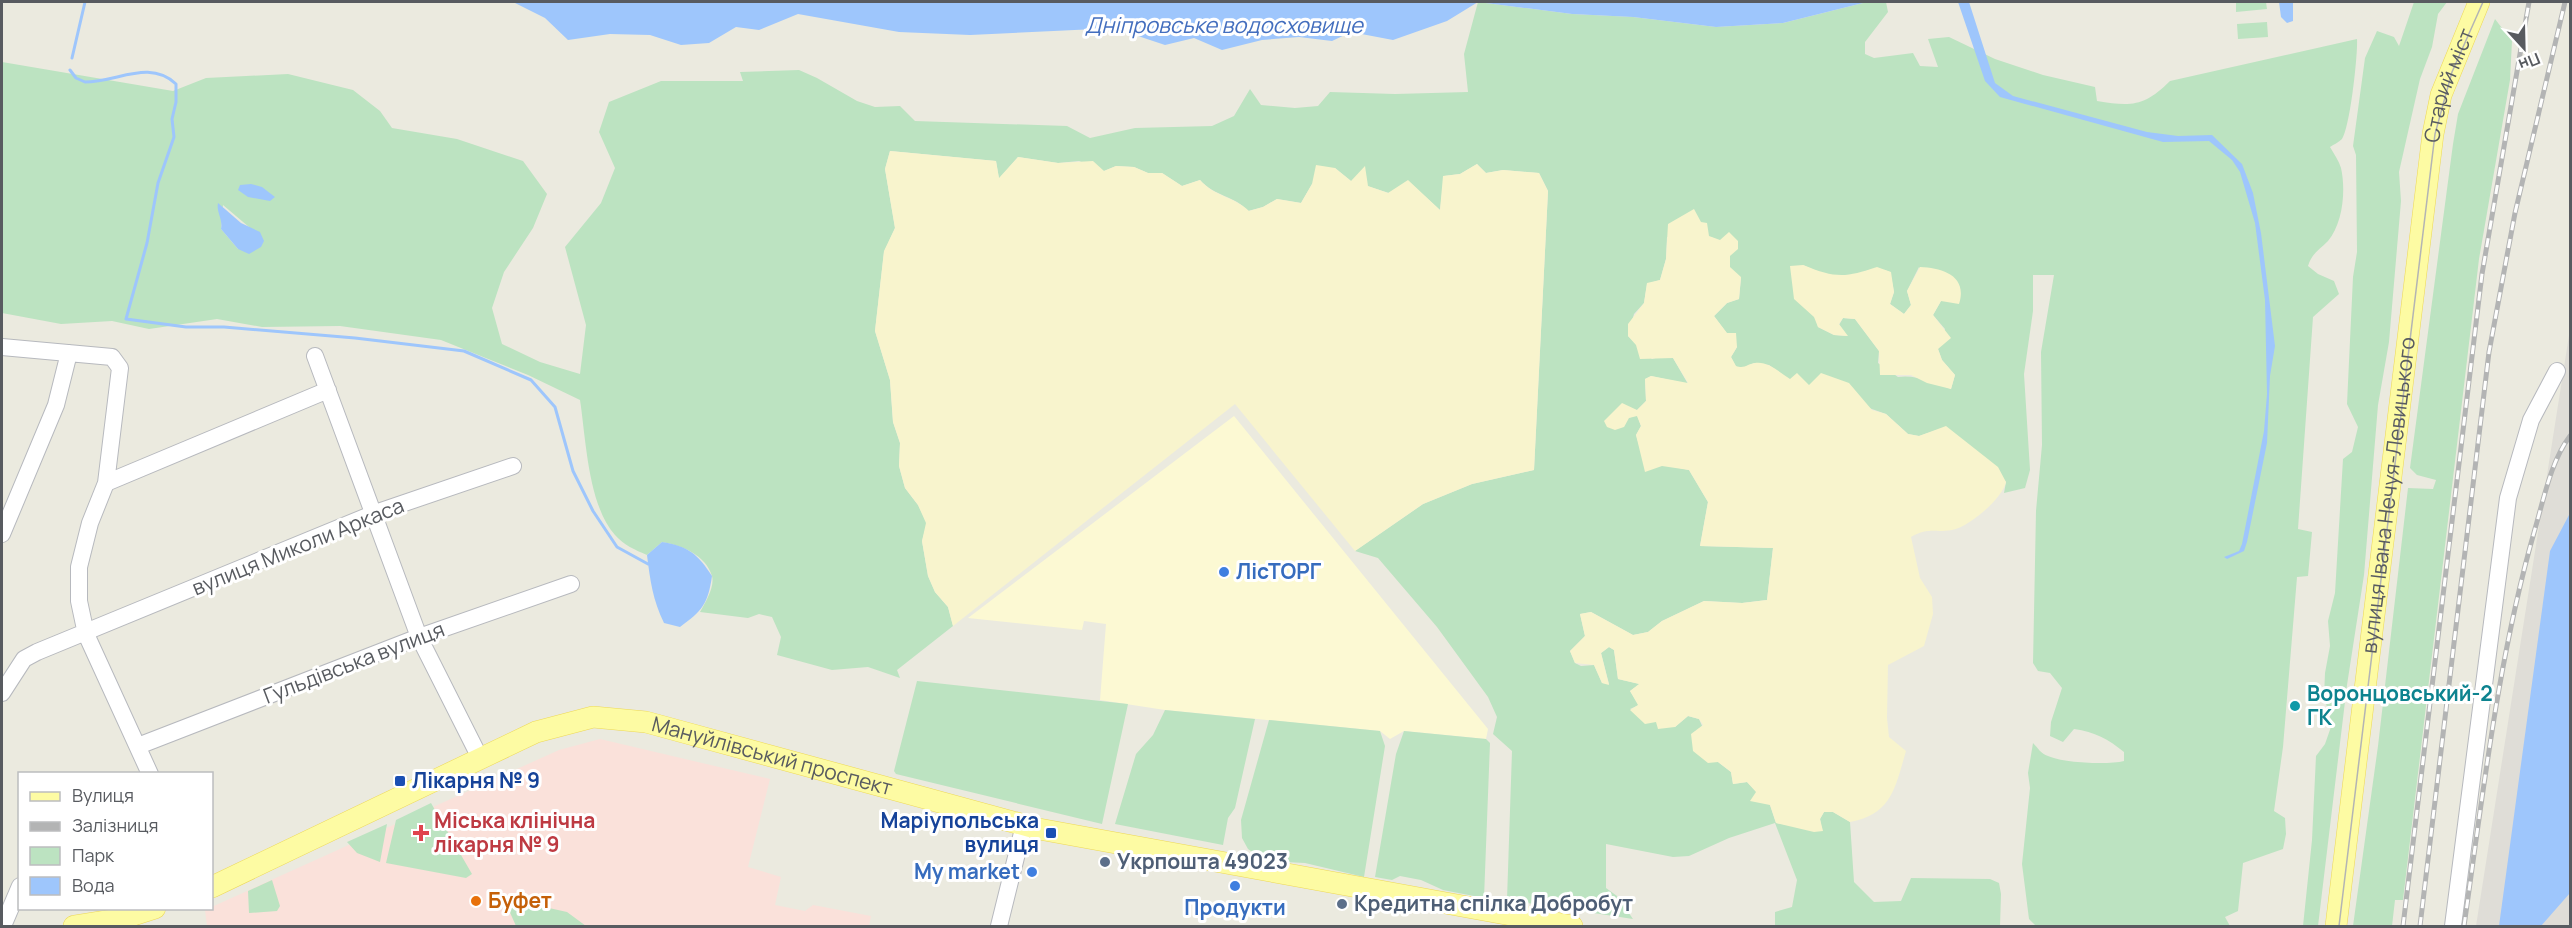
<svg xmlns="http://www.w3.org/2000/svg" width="2572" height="928" font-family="Manrope,sans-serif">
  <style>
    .commercial { fill: #fcf9d3 }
    .industrial { fill: #dfddd7 }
    .medical { fill: #fae1da }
    .green { fill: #bce3c1; fill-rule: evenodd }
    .sand { fill: #f8f4cd }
    .water { fill: #9ec6fc }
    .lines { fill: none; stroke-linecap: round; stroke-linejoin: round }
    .stream { stroke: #9ec6fc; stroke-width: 3 }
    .minor-casing { stroke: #b7b9be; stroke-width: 18 }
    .major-casing { stroke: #edd857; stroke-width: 22 }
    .minor { stroke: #fff; stroke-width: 16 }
    .major { stroke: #fdfba3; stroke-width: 21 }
    .tram { stroke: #b3b4b4; stroke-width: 1.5 }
    .rail-casing { stroke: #b3b4b4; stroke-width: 5 }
    .rail { stroke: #fff; stroke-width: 3; stroke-dasharray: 9; stroke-linecap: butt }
    .shop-dot { fill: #3f7fe0; stroke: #fff; stroke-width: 2 }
    .culture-dot { fill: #0f9aa8; stroke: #fff; stroke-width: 2 }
    .transit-dot { fill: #1a4fb4; stroke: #fff; stroke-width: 2 }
    .health-dot { fill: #e0444e; stroke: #fff; stroke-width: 2 }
    .service-dot { fill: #5c6f8a; stroke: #fff; stroke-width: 2 }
    .food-dot { fill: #e8710a; stroke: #fff; stroke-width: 2 }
    .labels { text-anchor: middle; stroke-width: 6; stroke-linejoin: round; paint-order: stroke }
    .street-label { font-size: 21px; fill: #585b60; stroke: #fff }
    .shop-label { font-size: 21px; font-weight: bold; fill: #366cbe; stroke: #fff; text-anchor: start }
    .culture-label { font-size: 21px; font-weight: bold; fill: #0d838f; stroke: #fff; text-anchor: start }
    .transit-label { font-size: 21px; font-weight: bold; fill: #164399; stroke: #fff; text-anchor: start }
    .health-label { font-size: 21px; font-weight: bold; fill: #be3a42; stroke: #fff; text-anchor: start }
    .service-label { font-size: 21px; font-weight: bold; fill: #4e5e75; stroke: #fff; text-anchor: start }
    .food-label { font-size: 21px; font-weight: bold; fill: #c56008; stroke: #fff; text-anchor: start }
    .water-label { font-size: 22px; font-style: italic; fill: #436ebe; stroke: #fff }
  </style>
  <rect width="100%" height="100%" fill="#ebeadf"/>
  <!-- commercial -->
  <path class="commercial" d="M 1234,416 L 1488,729 L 1486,739 L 1404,731 L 1390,739 L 1380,731 L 1165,710 L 1100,700 L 1106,624 L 1084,621 L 1082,630 L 968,618 Z"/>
  <!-- industrial -->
  <path class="industrial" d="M 2570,329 L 2570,926 L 2476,926 Z"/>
  <!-- medical -->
  <path class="medical" d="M 600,739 L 770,779 L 748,867 L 781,877 L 775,905 L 805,911 L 813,905 L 871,916 L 869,926 L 207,926 L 205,910 L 559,750 Z"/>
  <!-- green -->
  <path class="green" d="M 1478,2 L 1572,14 L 1633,17 L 1716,27 L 1783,23 L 1867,2 L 1886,2 L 1888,12 L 1865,42 L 1865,54 L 1874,58 L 1913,53 L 1920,66 L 1938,67 L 1928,39 L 1949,37 L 1995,59 L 2043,75 L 2095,87 L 2097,101 C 2132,107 2145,106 2170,81 L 2357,39 C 2358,55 2350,127 2342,139 C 2339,142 2333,145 2330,147 C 2334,154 2339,161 2341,168 C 2346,190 2343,223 2328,241 C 2319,250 2312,253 2308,266 L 2318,274 L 2334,281 L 2339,294 L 2313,317 L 2298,529 L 2312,532 L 2308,576 L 2297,577 L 2283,747 L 2274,811 L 2285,818 L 2286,834 L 2283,849 L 2243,863 L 2238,911 L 2225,917 L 2230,926 L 2036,926 L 2029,919 L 2022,864 L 2030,788 L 2028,773 L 2033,743 C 2038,748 2041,754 2048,756 C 2063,763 2108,765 2124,761 L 2124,752 C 2108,739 2095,732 2074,729 L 2063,742 L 2050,736 L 2051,722 L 2062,688 L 2050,673 L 2038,671 L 2033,663 L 2036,511 L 2042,445 L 2041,352 L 2054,275 L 2033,275 L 2033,311 L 2024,374 L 2030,470 L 2025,488 L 2004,493 L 2006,482 L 1946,427 L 1919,436 L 1908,434 L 1886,414 L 1790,380 L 1769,365 L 1754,363 L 1743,368 L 1736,367 L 1731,357 L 1737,347 L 1714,316 L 1727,303 L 1739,299 L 1741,278 L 1730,268 C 1729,227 1696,236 1667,237 L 1666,259 L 1660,280 L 1647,284 L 1644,303 L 1634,314 L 1628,336 L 1652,359 L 1662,356 L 1673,358 L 1688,384 L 1651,376 L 1645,379 L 1646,401 L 1637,410 L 1629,409 L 1624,427 L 1628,418 L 1637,415 L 1641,426 L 1636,435 L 1644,461 L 1689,470 L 1708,502 L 1700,546 L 1773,548 L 1767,600 L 1742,603 L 1704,601 L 1662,621 L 1648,632 L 1633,635 L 1591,612 L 1580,614 L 1585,636 L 1570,651 L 1575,663 L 1581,666 L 1594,665 L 1602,683 L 1609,684 L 1601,653 L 1609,647 L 1614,650 L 1618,679 L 1640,684 L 1630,691 L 1639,705 L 1630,709 L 1656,722 L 1675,727 L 1688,716 L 1699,719 L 1718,762 L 1731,772 L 1733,784 L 1747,782 L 1770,805 L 1776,823 L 1822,831 L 1820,819 L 1824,812 L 1833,812 L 1850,822 L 1854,882 L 1874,902 L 1901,901 L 1911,878 L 1990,879 L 1999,883 L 2001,894 L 2000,926 L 1775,926 L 1775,912 L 1792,907 L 1797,880 L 1775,823 L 1729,838 L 1689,856 L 1673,857 L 1606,844 L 1606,888 L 1617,896 L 1633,919 L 1507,900 L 1512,751 L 1493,734 L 1497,717 L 1488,697 L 1437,627 L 1378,558 L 1355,551 L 1423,504 L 1472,484 L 1534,470 L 1548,191 L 1539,173 L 1503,170 L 1486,173 L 1477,164 L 1460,174 L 1444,176 L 1440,210 L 1408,181 L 1389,193 L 1351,181 L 1335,168 L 1312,184 L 1301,203 L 1277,199 L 1263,207 L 1248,211 C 1234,195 1215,197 1200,180 L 1182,186 L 1162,173 L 1148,173 L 1134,167 L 1116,166 L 1104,171 L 1079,161 L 1058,163 L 1018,157 L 999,179 L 996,161 L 890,151 L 885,169 L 895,228 L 884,252 L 875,331 L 890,380 L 893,422 L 900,443 L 899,466 L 905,488 L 918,505 L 927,523 L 922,541 L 928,576 L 935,592 L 948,607 L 953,626 L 897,670 L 900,678 L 868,667 L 832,670 L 777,655 L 781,637 L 772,617 L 759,614 L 748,618 L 700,612 C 705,603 715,587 712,576 C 706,555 681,545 662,542 L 647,555 C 635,550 624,545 615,535 C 588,505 586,439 580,400 L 528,375 L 441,340 L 340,326 L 262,327 L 217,319 L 149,329 L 112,321 L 61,324 L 2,313 L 2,62 L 173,91 L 206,78 L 288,74 L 353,90 L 380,111 L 392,128 L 457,139 L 523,161 L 547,194 L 533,228 L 504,272 L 492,308 L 502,344 L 540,362 L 580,374 L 586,325 L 565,247 L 601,203 L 615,168 L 599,132 L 609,102 L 661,81 L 743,81 L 740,72 L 799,70 L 817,78 L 857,101 L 875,107 L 900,106 L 915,121 L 1067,126 L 1090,138 L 1135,128 L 1212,126 L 1234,116 L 1250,89 L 1261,105 L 1295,108 L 1318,106 L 1330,92 L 1395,94 L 1468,92 L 1464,54 ZM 223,205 L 249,227 L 238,249 L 221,229 ZM 1803,265 C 1816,271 1830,277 1845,277 C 1865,277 1866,263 1890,272 L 1894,292 L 1890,304 L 1904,314 L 1911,305 L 1907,291 L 1919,267 L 1941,301 L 1933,315 L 1945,329 L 1938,349 L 1942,360 L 1955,375 L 1951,389 C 1935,383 1915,374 1898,377 L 1878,363 L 1879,351 L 1855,319 L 1843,318 L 1839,325 L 1847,336 L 1834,335 L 1818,327 Z
    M 2236,2 L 2266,2 L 2267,9 L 2236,12 Z
    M 2414,2 L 2447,2 L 2438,14 L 2432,47 L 2420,79 L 2399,172 L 2401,201 L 2389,342 L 2378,405 L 2364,575 L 2347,685 L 2318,926 L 2303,926 L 2312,840 L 2316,756 L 2325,744 L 2332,724 L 2324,697 L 2325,673 L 2330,646 L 2328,621 L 2335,593 L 2343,459 L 2352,452 L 2358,427 L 2347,404 L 2353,277 L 2357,252 L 2356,155 L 2353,146 L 2365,58 L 2377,31 L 2394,37 L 2399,46 Z
    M 2495,19 L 2512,41 L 2510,80 L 2479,259 L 2403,900 L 2395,900 L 2392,926 L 2353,926 L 2378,746 L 2408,488 L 2433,489 L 2436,480 L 2417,475 L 2410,468 L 2453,144 L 2458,114 Z
    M 2267,22 L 2268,37 L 2238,39 L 2237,24 Z
    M 917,681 L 1128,704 L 1102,824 L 896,774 L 894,771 Z
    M 1165,710 L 1255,719 L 1235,808 L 1228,818 L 1223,845 L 1115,824 L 1136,754 L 1153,735 Z
    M 1269,720 L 1380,731 L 1385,746 L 1364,877 L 1305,863 L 1265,861 L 1248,849 L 1242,838 L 1241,820 Z
    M 1404,731 L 1486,739 L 1490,743 L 1484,898 L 1443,890 L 1421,880 L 1400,876 L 1392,880 L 1375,877 L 1396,754 Z
    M 431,803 L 472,874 L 466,878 L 386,863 L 396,820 Z
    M 387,824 L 380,862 L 357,853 L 347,842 Z
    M 272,880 L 280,906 L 277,911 L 249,913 L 248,891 Z
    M 522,902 L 567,912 L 586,926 L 516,926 L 508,908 Z"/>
  <!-- sand -->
  <path class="sand" d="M 890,151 L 996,161 L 999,178 L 1018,157 L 1058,163 L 1093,161 L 1104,171 L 1116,166 L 1134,167 L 1148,173 L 1162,173 L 1182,186 L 1200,180 C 1215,197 1233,196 1249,211 L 1263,207 L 1277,199 L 1301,203 L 1312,184 L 1316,165 L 1335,168 L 1351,181 L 1365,166 L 1368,186 L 1388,193 L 1408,180 L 1440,210 L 1443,176 L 1460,174 L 1477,164 L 1486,173 L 1503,170 L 1539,173 L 1548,191 L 1534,470 L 1472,484 L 1423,504 L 1355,551 L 1235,404 L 953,626 L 948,607 L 935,592 L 928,576 L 922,541 L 926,523 L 918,505 L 905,488 L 899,466 L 900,443 L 893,422 L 890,380 L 875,331 L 884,251 L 895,228 L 885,169 Z
    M 1694,209 L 1701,222 L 1707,223 L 1709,236 L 1720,240 L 1729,232 L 1738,241 L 1738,249 L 1730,256 L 1730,267 L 1741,277 L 1739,299 L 1727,303 L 1714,316 L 1727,333 L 1736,333 L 1737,347 L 1731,357 L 1736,366 C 1745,369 1747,364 1755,363 C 1768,361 1779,372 1790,379 L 1797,373 L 1809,385 L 1821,373 L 1849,383 L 1872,410 L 1886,414 L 1908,434 L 1919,436 L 1946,426 L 1998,467 L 2006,482 C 2003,498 1969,527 1952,530 C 1934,533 1929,527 1911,537 L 1920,578 L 1932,597 L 1933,614 L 1924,646 L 1888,665 L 1887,718 L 1889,737 L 1906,751 C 1895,788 1892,814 1850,822 L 1833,812 L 1824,812 L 1820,819 L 1823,831 L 1814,832 L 1776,823 L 1770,805 L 1750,801 L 1756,792 L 1747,782 L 1733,784 L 1731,772 L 1718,762 L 1708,763 L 1693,751 L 1691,734 L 1703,725 L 1699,719 L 1688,716 L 1675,727 L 1658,729 L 1656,722 L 1645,724 L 1630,710 L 1638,705 L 1630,691 L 1639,684 L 1618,679 L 1614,650 L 1609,647 L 1601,653 L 1609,685 L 1602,683 L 1594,665 L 1575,663 L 1570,651 L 1585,636 L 1580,614 L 1591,612 L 1633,635 L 1648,632 L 1662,621 L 1704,601 L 1742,603 L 1767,600 L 1773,548 L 1700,546 L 1708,502 L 1689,470 L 1662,466 L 1645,472 L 1636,435 L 1641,426 L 1637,416 L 1629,418 L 1624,427 L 1615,430 L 1607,427 L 1604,421 L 1622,403 L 1637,410 L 1646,401 L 1645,379 L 1651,376 L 1688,383 L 1673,358 L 1640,359 L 1636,345 L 1628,336 L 1628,324 L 1644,303 L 1647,283 L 1660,280 L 1666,259 L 1668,224 Z
    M 1803,265 C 1835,278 1845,278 1877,267 L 1891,272 L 1894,292 L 1890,304 L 1904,314 L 1911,305 L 1907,291 L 1920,267 C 1943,268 1968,276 1959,304 L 1941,301 L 1933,315 L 1951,338 L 1938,349 L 1942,360 L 1955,375 L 1951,389 L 1927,383 L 1911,375 L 1880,375 L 1879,351 L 1855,319 L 1843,318 L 1839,324 L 1848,336 L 1834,335 L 1818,327 L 1814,317 L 1794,299 L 1790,266 Z"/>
  <!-- water -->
  <path class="water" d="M 513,2 L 1867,2 L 1783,23 L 1716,27 L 1633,17 L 1572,14 L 1478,2 L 1447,21 L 1393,40 L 1351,32 L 1332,41 L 1299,37 L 1262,40 L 1222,50 L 1194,38 L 1165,45 L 1135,35 L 1096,29 L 970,35 L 899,32 L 798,14 L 759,30 L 736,27 L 709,43 L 681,45 L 650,35 L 610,34 L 568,40 L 545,18 Z
    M 1958,2 L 1969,2 L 1995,83 L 2013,96 L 2147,132 L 2178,136 L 2212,135 L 2242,164 L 2253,193 L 2261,233 L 2275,346 L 2270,376 L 2267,443 L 2247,542 L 2244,551 L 2227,559 L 2224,557 L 2239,551 L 2242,544 L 2264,431 L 2267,394 L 2265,300 L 2255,223 L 2240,172 L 2232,160 L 2209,141 L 2163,142 L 2000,97 L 1985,81 Z
    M 2279,2 L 2293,2 L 2293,21 L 2287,23 L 2281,17 Z
    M 251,184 L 262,187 L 275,197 L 270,201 L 248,197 L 238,190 L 240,185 Z
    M 218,203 L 241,223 L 260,232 L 264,241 L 261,247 L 249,254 L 238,249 L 221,229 C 223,219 216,212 218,203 Z
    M 2569,515 L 2570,893 L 2541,926 L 2499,926 L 2550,551 Z
    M 662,542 C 688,546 698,554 712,576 C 708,604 702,611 680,627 L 664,623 C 653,601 650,580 647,555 Z"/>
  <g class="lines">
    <!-- stream -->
    <path class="stream" d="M 72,58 L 85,2
      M 70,70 L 76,78 L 85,82 C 118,82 149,59 176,84 L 176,102 L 172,119 L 174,137 L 158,183 L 147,243 L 126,319 L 186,327 L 224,327 L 355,338 L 464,351 L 531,380 L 555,407 L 573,471 L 593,511 L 617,547 L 648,564"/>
    <!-- minor casing -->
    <g class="minor-casing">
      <path id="minor" d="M 2,347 L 112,357 L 120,368 L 106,483 L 90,523 L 79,567 L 79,601 L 86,634 L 150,774
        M 315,356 L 419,637 L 480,758
        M 106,483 L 328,390
        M 2,534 L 56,405 L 69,353
        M 2,693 L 24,659 L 37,652 L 375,513 L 513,466
        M 138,746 L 419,637 L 571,584
        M 3,926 L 20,886
        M 999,926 L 1024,825
        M 2453,926 L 2508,498 L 2531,420 L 2557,371"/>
    </g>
    <!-- major casing -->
    <g class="major-casing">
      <g id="major">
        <path id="s1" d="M 212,887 L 536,732 L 593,717 L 646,722 L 1039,829 L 1572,926"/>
        <path d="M 74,926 L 124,918 L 155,908"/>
        <path id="s2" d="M 2336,926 L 2433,134 L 2441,95 L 2479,2"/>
      </g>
    </g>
    <!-- minor -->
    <use href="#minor" class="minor"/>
    <!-- major -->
    <use href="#major" class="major"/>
    <!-- tram -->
    <path class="tram" d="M 2339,926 L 2435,134 L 2452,72 L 2483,2"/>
    <!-- rail casing -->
    <g class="rail-casing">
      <path id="rail" d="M 2403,926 L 2482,274 L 2529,2
        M 2420,926 L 2489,352 L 2515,213 L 2565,2
        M 2464,926 C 2483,794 2498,658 2535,529 C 2544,498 2551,461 2570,436"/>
    </g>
    <!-- rail -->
    <use href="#rail" class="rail"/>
  </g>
  <!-- markers -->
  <g class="shop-dot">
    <circle cx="1224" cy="572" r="6"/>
    <circle cx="1032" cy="872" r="6"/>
    <circle cx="1235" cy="886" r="6"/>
  </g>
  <circle class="culture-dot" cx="2295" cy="706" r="6"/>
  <g class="transit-dot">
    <rect x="394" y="775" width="12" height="12" rx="3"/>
    <rect x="1045" y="827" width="12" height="12" rx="3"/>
  </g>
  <path class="health-dot" d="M418 824h6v6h6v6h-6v6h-6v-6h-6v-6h6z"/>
  <g class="service-dot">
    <circle cx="1105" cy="862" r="6"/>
    <circle cx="1342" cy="904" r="6"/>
  </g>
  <circle class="food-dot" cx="476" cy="901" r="6"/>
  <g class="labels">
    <!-- street labels -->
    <g class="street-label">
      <text dy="7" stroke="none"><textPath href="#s2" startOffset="849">Старий міст</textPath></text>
      <text dy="7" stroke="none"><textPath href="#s2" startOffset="434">вулиця Івана Нечуя-Левицького</textPath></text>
      <text transform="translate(298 547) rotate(-22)" y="7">вулиця Миколи Аркаса</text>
      <text transform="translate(354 663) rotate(-21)" y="7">Гульдівська вулиця</text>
      <text dy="7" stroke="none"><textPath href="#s1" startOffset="602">Мануйлівський проспект</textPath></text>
    </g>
    <!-- shop labels -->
    <g class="shop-label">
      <text x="1236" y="579">ЛісТОРГ</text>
      <text x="1020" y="879" text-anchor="end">My market</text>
      <text x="1235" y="915" text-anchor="middle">Продукти</text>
    </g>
    <!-- culture labels -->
    <g class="culture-label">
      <text x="2307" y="701">Воронцовський-2<tspan x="2307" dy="24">ГК</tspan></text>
    </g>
    <!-- transit labels -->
    <g class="transit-label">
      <text x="412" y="788">Лікарня № 9</text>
      <text x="1039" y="828" text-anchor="end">Маріупольська<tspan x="1039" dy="24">вулиця</tspan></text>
    </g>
    <!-- health labels -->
    <g class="health-label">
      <text x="434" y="828">Міська клінічна<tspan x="434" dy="24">лікарня № 9</tspan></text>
    </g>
    <!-- service labels -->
    <g class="service-label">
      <text x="1117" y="869">Укрпошта 49023</text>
      <text x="1354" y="911">Кредитна спілка Добробут</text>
    </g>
    <!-- food labels -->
    <g class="food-label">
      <text x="488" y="908">Буфет</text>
    </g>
    <!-- water labels -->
    <g class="water-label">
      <text x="1224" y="33">Дніпровське водосховище</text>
    </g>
  </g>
  <!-- border -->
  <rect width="2572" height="928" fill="none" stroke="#585b60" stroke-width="6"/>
  <!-- legend -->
  <rect x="18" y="772" width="195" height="138" fill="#ffffff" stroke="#bcbdbf" stroke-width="1.5"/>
  <rect x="30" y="792" width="30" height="9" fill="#fdfba3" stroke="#bcbdbf" stroke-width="1.5"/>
  <text x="72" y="802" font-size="18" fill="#585b60">Вулиця</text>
  <rect x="30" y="822" width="30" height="9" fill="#b3b4b4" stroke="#bcbdbf" stroke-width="1.5"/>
  <text x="72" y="832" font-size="18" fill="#585b60">Залізниця</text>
  <rect x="30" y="847" width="30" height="18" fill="#bce3c1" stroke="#bcbdbf" stroke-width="1.5"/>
  <text x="72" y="862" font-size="18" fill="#585b60">Парк</text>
  <rect x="30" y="877" width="30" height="18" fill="#9ec6fc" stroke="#bcbdbf" stroke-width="1.5"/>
  <text x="72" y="892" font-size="18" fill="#585b60">Вода</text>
  <!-- north arrow -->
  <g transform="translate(2524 48) rotate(158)" stroke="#ffffff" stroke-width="4.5" paint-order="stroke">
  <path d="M0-4.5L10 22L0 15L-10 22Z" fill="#585b60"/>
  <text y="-9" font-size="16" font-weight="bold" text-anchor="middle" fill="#585b60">Пн</text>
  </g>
</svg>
